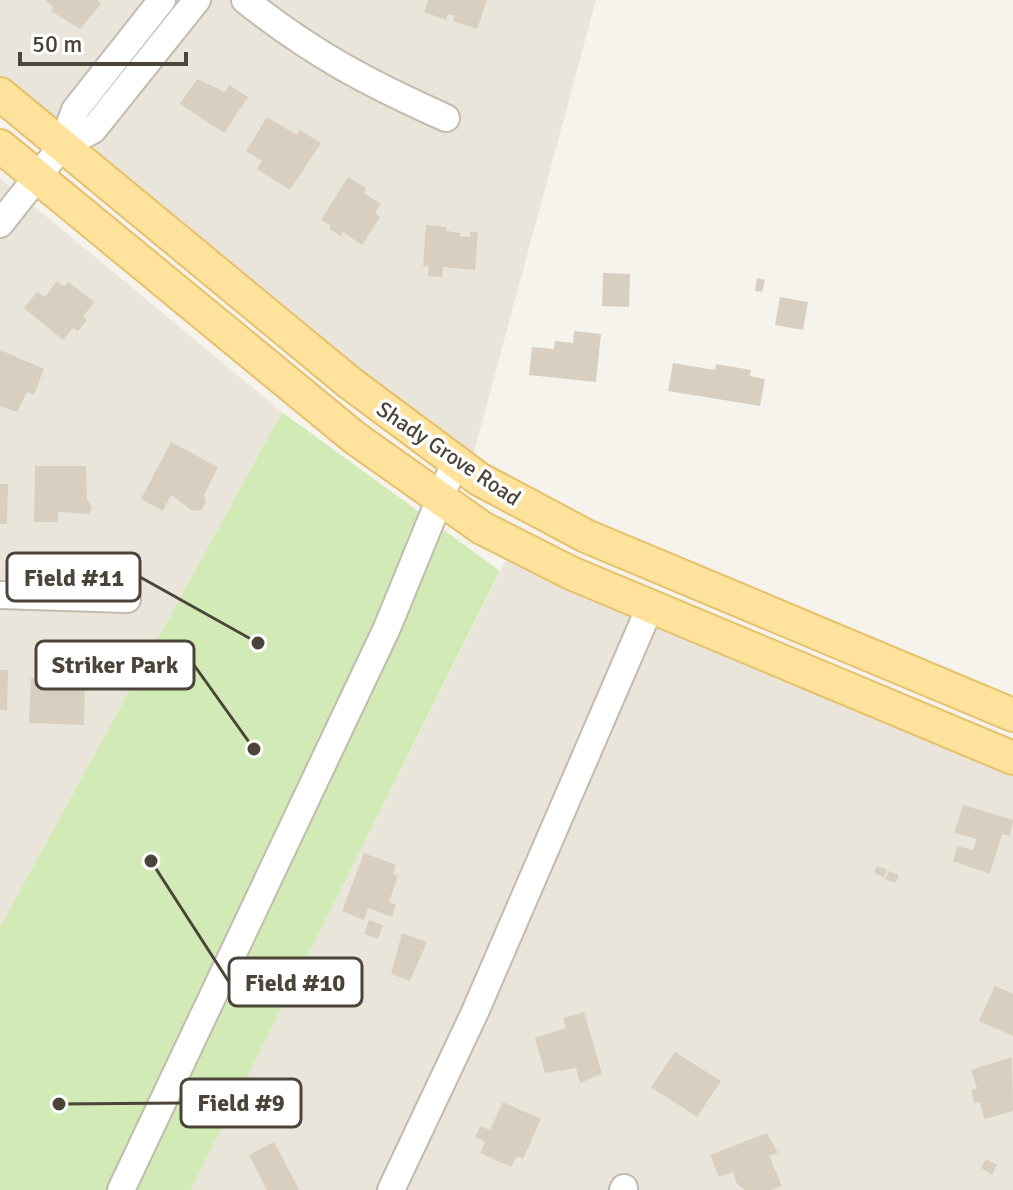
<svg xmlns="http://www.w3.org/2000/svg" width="1013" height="1190" font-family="Signika,sans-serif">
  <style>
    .residential { fill: #eae5da }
    .green { fill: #d2eab5 }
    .building { fill: #d8cfc1 }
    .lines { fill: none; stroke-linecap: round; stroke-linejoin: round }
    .minor-casing { stroke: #c2bbae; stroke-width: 30 }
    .major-casing { stroke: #e6c16a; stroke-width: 36 }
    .minor { stroke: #fff; stroke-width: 26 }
    .major { stroke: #ffe39c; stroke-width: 32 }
    .labels { text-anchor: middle; stroke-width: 7; stroke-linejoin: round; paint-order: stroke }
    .street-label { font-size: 22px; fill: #4b4439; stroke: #fff }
    .leader { fill: none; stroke: #4b4439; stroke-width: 3 }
    .callout-dot { fill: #4b4439; stroke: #fff; stroke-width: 3 }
    .callout { fill: #fff; stroke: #4b4439; stroke-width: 3 }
    .callout-label { font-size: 24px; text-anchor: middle; font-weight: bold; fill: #4b4439 }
  </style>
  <rect width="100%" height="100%" fill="#f6f3ec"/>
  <!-- residential -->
  <path class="residential" d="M 0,0 L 596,0 L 468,474 L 0,94 Z
    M 0,178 L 282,412 L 0,927 Z
    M 514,544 L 1013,758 L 1013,1190 L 191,1190 Z"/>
  <!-- green -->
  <path class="green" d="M 282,412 L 500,571 L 191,1190 L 0,1190 L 0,927 Z"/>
  <!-- building -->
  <path class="building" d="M 45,0 L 97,0 L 101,4 L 80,29 L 51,11 L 53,7 Z
    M 428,0 L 487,0 L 477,29 L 453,21 L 455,16 L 448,14 L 446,20 L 424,12 Z
    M 197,79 L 225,92 L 229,85 L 248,97 L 224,133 L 180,104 Z
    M 267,117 L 297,135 L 300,130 L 321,143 L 290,190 L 257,169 L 262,161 L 246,151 Z
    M 348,177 L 366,188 L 364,193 L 381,204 L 375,213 L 380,217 L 362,245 L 343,232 L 341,236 L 329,229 L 331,226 L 321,220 Z
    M 426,225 L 447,227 L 446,231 L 460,233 L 460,236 L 470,237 L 470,232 L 478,232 L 475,270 L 443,267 L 442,277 L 428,276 L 429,267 L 423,266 Z
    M 603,273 L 630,274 L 629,307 L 602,306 Z
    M 757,278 L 765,280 L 762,292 L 755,291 Z
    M 57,281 L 64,286 L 68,282 L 95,302 L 83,316 L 87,320 L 78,331 L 73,328 L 63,340 L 24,308 L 37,292 L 45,297 Z
    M 780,297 L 808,302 L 803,330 L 775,325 Z
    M 574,331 L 601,334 L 596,382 L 529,375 L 532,347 L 554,349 L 555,341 L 573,343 Z
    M 0,350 L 44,369 L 34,395 L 27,392 L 17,412 L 0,406 Z
    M 673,363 L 715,370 L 716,364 L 751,370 L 750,376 L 765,379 L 760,406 L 668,391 Z
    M 171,442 L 218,467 L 204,495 L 206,502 L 202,510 L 193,511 L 171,495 L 163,511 L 141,499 Z
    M 35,466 L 86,466 L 87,499 L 92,507 L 89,514 L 58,512 L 58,522 L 34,522 Z
    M 0,484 L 8,484 L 7,524 L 0,524 Z
    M 0,670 L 8,670 L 7,710 L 0,710 Z
    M 31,678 L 52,678 L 52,683 L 85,684 L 84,725 L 29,723 Z
    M 963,805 L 1013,820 L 1010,836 L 1002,834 L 990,874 L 953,861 L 957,846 L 973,850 L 977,839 L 954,833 Z
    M 364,853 L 396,865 L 393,874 L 398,876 L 389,902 L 396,905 L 392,917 L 368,908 L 364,920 L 342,911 Z
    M 877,866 L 887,870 L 884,877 L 874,873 Z
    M 889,871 L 899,875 L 895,883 L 885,879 Z
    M 369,920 L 383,925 L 378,939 L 364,934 Z
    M 402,933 L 427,942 L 410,981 L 391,974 Z
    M 995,986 L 1013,994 L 1013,1036 L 979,1021 Z
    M 584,1012 L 602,1074 L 580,1083 L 576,1068 L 545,1073 L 535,1038 L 566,1028 L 563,1018 Z
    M 675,1052 L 721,1081 L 697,1117 L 651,1087 Z
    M 1012,1057 L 1013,1111 L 984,1119 L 980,1102 L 974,1103 L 971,1090 L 977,1088 L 971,1070 Z
    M 503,1102 L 541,1119 L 523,1159 L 517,1156 L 511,1167 L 480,1153 L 485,1142 L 475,1137 L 480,1126 L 490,1130 Z
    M 767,1133 L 778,1153 L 769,1156 L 782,1186 L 771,1190 L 745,1190 L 737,1184 L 733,1172 L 719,1177 L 710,1155 Z
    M 274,1142 L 299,1189 L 297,1190 L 267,1190 L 249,1155 Z
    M 986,1159 L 997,1165 L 992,1175 L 981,1168 Z"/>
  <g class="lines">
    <!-- minor casing -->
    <g class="minor-casing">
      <path id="minor" d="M 162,0 L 75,110 L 62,146 L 93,130 L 197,0
        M 245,0 C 313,54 368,83 446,118
        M 0,224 L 62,146
        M 0,595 L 127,599
        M 121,1190 L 387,628 L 455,462
        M 391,1190 L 475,1012 L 650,607
        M 623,1190 L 624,1188"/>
    </g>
    <!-- major casing -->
    <g class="major-casing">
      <path id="major" d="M 0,94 L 350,383 L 479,479 L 586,536 L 1013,715
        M 0,146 L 355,438 L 482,528 L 571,573 L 1013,758"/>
    </g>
    <!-- minor -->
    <use href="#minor" class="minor"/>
    <!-- major -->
    <use href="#major" class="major"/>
  </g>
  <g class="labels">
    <!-- street labels -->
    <g class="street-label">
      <text transform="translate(449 453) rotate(34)" y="8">Shady Grove Road</text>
    </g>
  </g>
  <!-- callouts -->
  <path class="leader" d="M258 643L140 577M254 749L194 665M151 861L229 982M59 1104L181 1103"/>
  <g class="callout-dot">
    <circle cx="258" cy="643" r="8"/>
    <circle cx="254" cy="749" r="8"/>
    <circle cx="151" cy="861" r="8"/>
    <circle cx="59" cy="1104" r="8"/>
  </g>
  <g class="callout">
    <rect x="7" y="553" width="133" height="48" rx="8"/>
    <rect x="36" y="641" width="158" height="48" rx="8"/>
    <rect x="229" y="958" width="133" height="48" rx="8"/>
    <rect x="181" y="1079" width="120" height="48" rx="8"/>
  </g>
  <g class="callout-label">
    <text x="74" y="586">Field #11</text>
    <text x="115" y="673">Striker Park</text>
    <text x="295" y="991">Field #10</text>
    <text x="241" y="1111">Field #9</text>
  </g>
  <!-- scale -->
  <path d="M20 52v12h166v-12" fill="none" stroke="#4b4439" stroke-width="4"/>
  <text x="32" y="52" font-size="24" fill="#4b4439" stroke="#ffffff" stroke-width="6" paint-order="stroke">50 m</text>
</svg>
